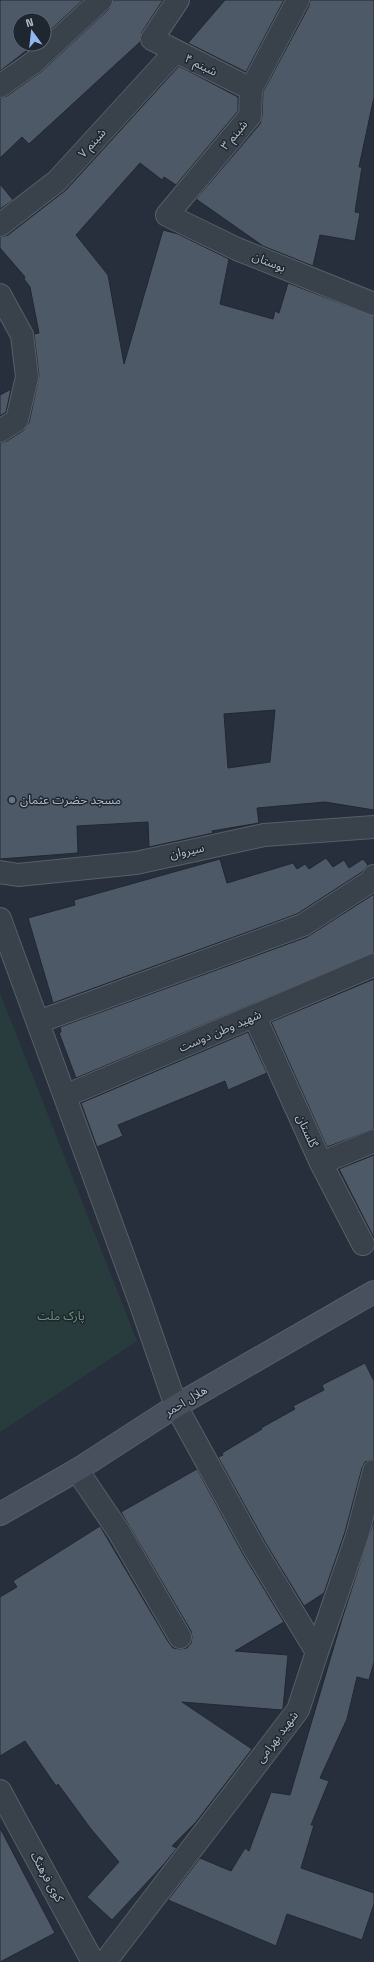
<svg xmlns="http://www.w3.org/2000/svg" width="374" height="1962" font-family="'Space Grotesk','Noto Sans Arabic',sans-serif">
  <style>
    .green { fill: #293c3d }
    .building { fill: #4e5967; stroke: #202832; fill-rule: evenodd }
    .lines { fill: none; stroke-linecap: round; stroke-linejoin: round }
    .minor-casing { stroke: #575f69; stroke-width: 24 }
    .tertiary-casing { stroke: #575f69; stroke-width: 24 }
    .secondary-casing { stroke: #575f69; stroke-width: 24 }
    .minor { stroke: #39414b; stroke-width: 22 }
    .tertiary { stroke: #39414b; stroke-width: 22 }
    .secondary { stroke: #48505e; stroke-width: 22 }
    .worship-dot { fill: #6b7280; stroke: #1e2630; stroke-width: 1.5 }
    .labels { text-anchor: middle; stroke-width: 3; stroke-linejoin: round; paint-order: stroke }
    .street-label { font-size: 12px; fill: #b5bcc7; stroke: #1e2630 }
    .poi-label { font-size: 12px; fill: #b5bcc7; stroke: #1e2630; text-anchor: start }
    .park-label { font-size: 12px; fill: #6e9676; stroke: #1e2630 }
  </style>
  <rect width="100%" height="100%" fill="#262f3b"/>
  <!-- green -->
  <path class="green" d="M 0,993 L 137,1341 L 0,1432 Z"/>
  <!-- building -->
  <path class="building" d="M 0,0 L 83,0 L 44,36 L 44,20 L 20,20 L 20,44 L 35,44 L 0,71 Z
    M 113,0 L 163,0 L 142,32 L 140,42 L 29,144 L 22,137 L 0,158 L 0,98 L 7,96 L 42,71 L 109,9 Z
    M 225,0 L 284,0 L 246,72 L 188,43 Z
    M 310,0 L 374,0 L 374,97 L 359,167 L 362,167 L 355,212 L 360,213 L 355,241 L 320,235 L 313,266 L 263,246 L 196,199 L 260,124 L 262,116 L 263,92 L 309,6 Z
    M 179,66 L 238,97 L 238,111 L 176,185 L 164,177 L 162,180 L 140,163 L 76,235 L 108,275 L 124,364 L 163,230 L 178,234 L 229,259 L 220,304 L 273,319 L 275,311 L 279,313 L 288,283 L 374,316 L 374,810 L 325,802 L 257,808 L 259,823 L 212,831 L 213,833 L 149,847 L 148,822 L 77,826 L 78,853 L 0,859 L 0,443 L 7,441 L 24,430 L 29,423 L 39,376 L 34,334 L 39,333 L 30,287 L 24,279 L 25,277 L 0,248 L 0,237 L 8,235 L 66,190 ZM 275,710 L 270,762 L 228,768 L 224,714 Z
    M 0,184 L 13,200 L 0,209 Z
    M 11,389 L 6,412 L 0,416 L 0,395 Z
    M 326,858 L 333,867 L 344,860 L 349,868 L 363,859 L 368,865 L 362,872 L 297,914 L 53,1003 L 28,918 L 75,905 L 74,900 L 220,859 L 227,883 L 293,863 L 297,869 L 305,864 L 309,869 Z
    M 374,894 L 374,953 L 76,1078 L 59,1033 L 61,1032 L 60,1027 L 307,937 Z
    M 374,979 L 374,1129 L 327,1147 L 271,1022 Z
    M 248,1032 L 267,1073 L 228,1090 L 225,1081 L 118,1125 L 123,1136 L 97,1147 L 81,1103 Z
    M 374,1155 L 374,1238 L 339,1169 Z
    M 365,1363 L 374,1381 L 374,1459 L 365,1462 L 362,1468 L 345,1532 L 324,1593 L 304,1606 L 265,1542 L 218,1457 L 223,1455 L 222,1453 L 262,1429 L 261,1428 L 295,1409 L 293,1406 L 324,1390 L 322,1385 Z
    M 197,1469 L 243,1554 L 284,1622 L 235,1651 L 288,1655 L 283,1708 L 282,1710 L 182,1702 L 252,1749 L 196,1822 L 172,1846 L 177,1848 L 164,1864 L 112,1920 L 87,1897 L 119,1862 L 91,1829 L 58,1784 L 56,1786 L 25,1741 L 0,1756 L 0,1597 L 17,1587 L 13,1581 L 100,1526 L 169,1643 L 173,1648 L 180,1649 L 187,1648 L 191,1643 L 192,1637 L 191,1631 L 121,1512 Z
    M 374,1520 L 374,1662 L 369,1680 L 357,1677 L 347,1719 L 320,1778 L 329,1781 L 311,1825 L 314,1825 L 301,1868 L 374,1893 L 374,1904 L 362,1940 L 287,1914 L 276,1946 L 168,1900 L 200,1858 L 231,1871 L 245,1848 L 249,1851 L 271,1792 L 290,1795 L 342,1619 Z
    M 0,1828 L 55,1933 L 0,1962 Z"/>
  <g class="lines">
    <!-- minor casing -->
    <g class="minor-casing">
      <path id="minor" d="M 178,0 L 152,39 L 251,89
        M 298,0 L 251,89 L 250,116 L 167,215 L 237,249 L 374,304
        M 0,86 L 34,62 L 101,0
        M 0,225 L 57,181 L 175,52
        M 0,295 L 22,335 L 27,377 L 17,420 L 0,431
        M 0,919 L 140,1302 L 176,1406 L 254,1548 L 317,1652 L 298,1710 L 105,1962
        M 255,1017 L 321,1163 L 363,1244
        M 38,1022 L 303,925 L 371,881 L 374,876
        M 65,1096 L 374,965
        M 321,1163 L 374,1141
        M 77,1470 L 119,1532 L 180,1637
        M 317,1652 L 357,1536 L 374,1471
        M 0,1791 L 93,1962"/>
    </g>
    <!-- tertiary casing -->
    <g class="tertiary-casing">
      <path id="tertiary" d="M 0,872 L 18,875 L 136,863 L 264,835 L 374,827"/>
    </g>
    <!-- secondary casing -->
    <g class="secondary-casing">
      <path id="secondary" d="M 0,1514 L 77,1470 L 176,1406 L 374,1292"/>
    </g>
    <!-- minor -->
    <use href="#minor" class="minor"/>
    <!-- tertiary -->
    <use href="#tertiary" class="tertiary"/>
    <!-- secondary -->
    <use href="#secondary" class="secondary"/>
  </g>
  <!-- markers -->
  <circle class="worship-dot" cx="12" cy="800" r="4"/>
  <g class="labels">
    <!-- street labels -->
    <g class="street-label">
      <text transform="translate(201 65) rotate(26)" y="4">شبنم ۴</text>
      <text transform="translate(234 135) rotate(-50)" y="4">شبنم ۳</text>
      <text transform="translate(92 143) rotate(-48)" y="4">شبنم ۷</text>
      <text transform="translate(269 262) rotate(22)" y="4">بوستان</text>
      <text transform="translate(187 851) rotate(-12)" y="4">سیروان</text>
      <text transform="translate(220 1031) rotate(-23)" y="4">شهید وطن دوست</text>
      <text transform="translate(307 1131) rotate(66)" y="4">گلستان</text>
      <text transform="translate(186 1401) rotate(-31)" y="4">هلال احمر</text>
      <text transform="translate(277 1737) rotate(-53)" y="4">شهید بهرامی</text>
      <text transform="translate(47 1877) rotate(61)" y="4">کوی فرهنگ</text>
    </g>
    <!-- poi labels -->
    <g class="poi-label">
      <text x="20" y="804">مسجد حضرت عثمان</text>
    </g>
    <!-- park labels -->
    <g class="park-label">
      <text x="61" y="1320">پارک ملت</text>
    </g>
  </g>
  <!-- north arrow -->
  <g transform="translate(32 32) rotate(345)"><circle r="19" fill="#1e2630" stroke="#5a626c"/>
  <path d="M0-3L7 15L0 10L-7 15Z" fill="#92b7ef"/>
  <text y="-6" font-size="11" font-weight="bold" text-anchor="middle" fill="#b5bcc7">N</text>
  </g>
</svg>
